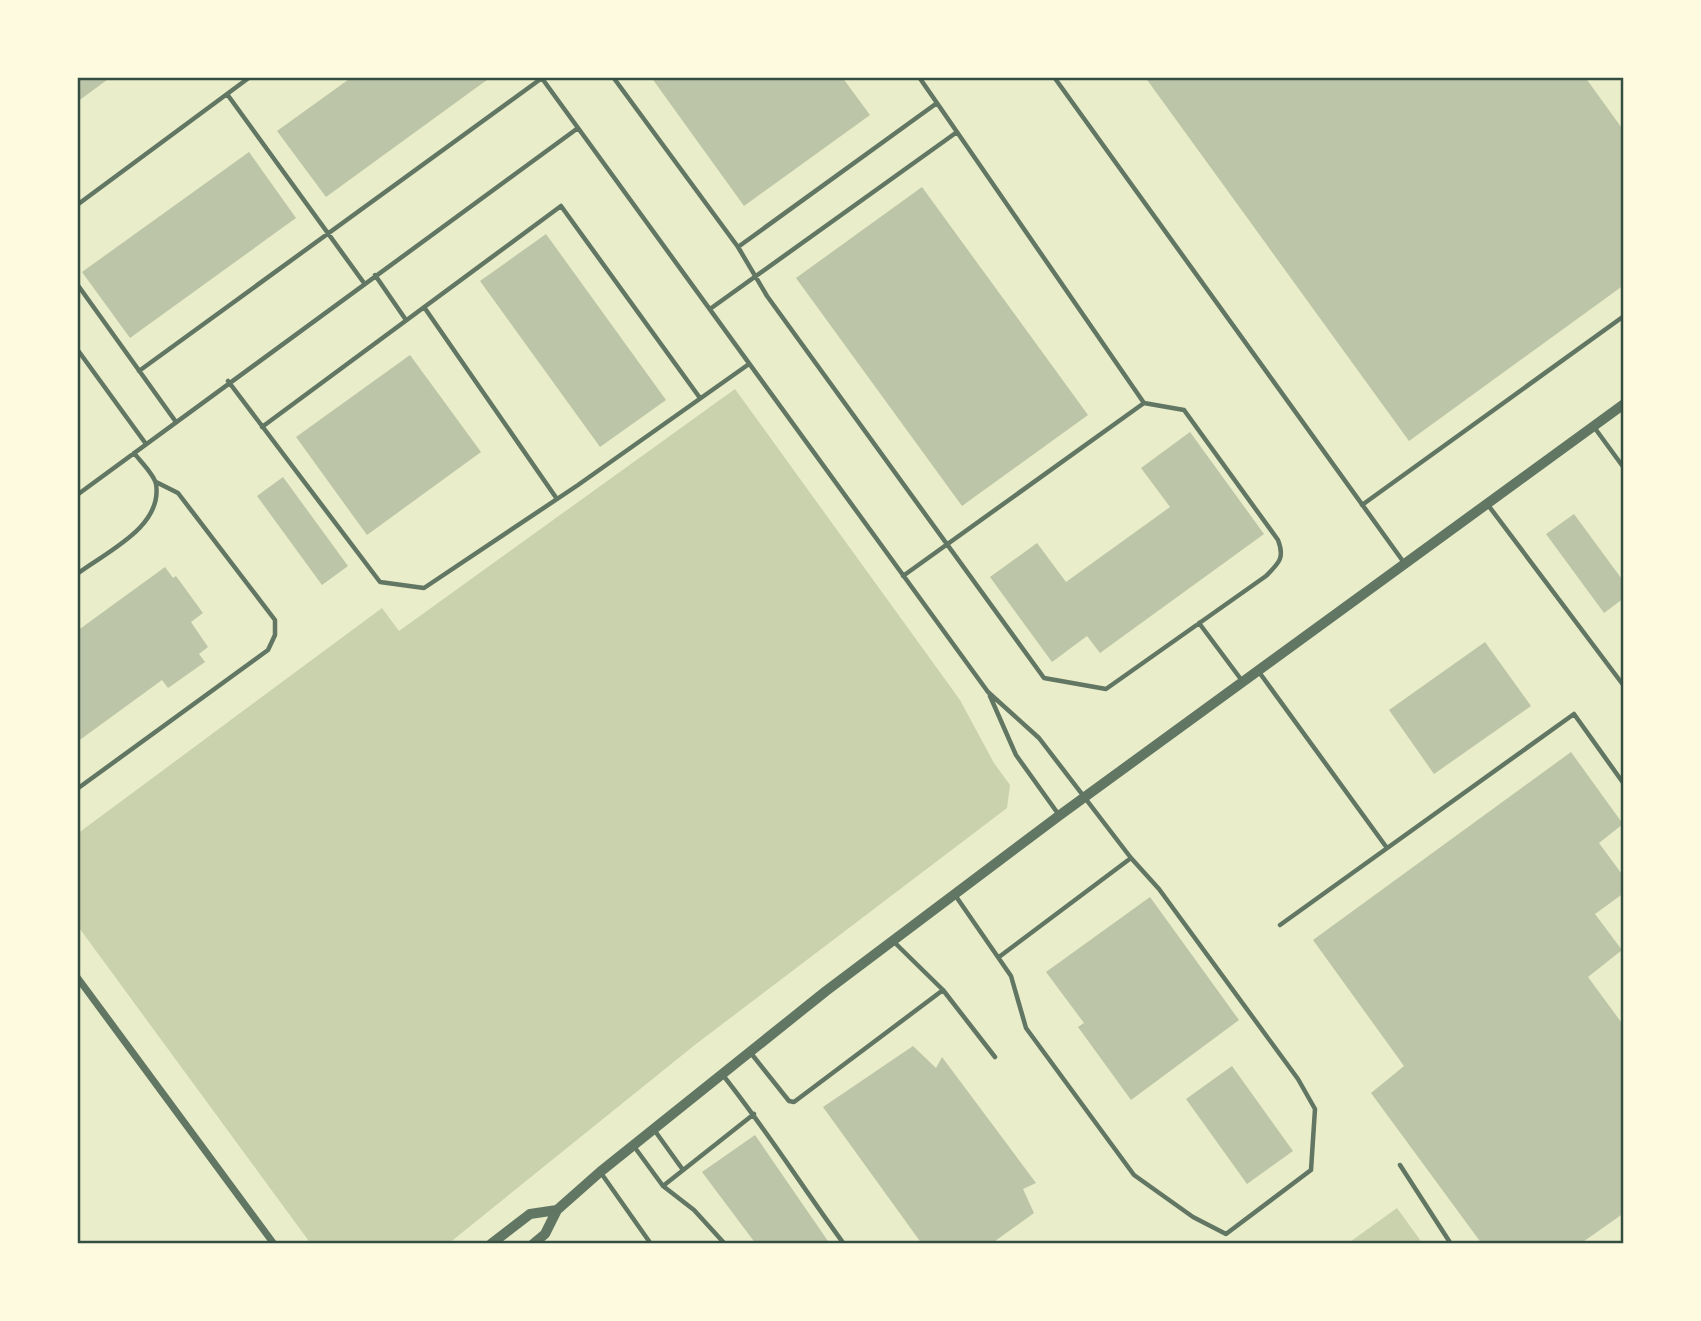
<svg xmlns="http://www.w3.org/2000/svg" width="1701" height="1321" font-family="'Work Sans',sans-serif">
  <style>
    .green { fill: #cad2ad }
    .building { fill: #bcc5a7 }
    .lines { fill: none; stroke-linecap: round; stroke-linejoin: round }
    .service { stroke: #617663; stroke-width: 4.5 }
    .minor { stroke: #617663; stroke-width: 7 }
    .tertiary { stroke: #617663; stroke-width: 10 }
    .neatline { fill: none; stroke: #344e41; stroke-width: 2.5 }
  </style>
  <rect width="100%" height="100%" fill="#e9edc9"/>
  <!-- green -->
  <path class="green" d="M 735,389 L 960,700 L 994,763 L 1010,785 L 1007,808 L 696,1044 L 448,1244 L 311,1244 L 77,925 L 77,834 L 382,608 L 399,631 Z
    M 1397,1208 L 1423,1244 L 1347,1244 Z"/>
  <!-- building -->
  <path class="building" d="M 77,77 L 111,77 L 77,102 Z
    M 352,77 L 491,77 L 326,197 L 277,131 Z
    M 651,77 L 842,77 L 870,115 L 744,206 Z
    M 1145,77 L 1585,77 L 1624,131 L 1624,285 L 1409,441 Z
    M 249,152 L 296,218 L 130,338 L 82,272 Z
    M 922,187 L 1088,415 L 962,506 L 796,278 Z
    M 546,234 L 666,400 L 600,447 L 480,281 Z
    M 410,355 L 481,452 L 367,535 L 296,437 Z
    M 1190,432 L 1264,534 L 1100,653 L 1087,636 L 1052,662 L 990,577 L 1037,543 L 1066,582 L 1170,507 L 1141,468 Z
    M 283,477 L 348,566 L 322,585 L 257,496 Z
    M 1574,514 L 1624,582 L 1624,598 L 1604,613 L 1546,534 Z
    M 165,567 L 173,578 L 176,576 L 203,613 L 191,622 L 208,647 L 199,654 L 205,662 L 168,688 L 162,680 L 77,742 L 77,631 Z
    M 1485,642 L 1531,706 L 1434,774 L 1389,710 Z
    M 1571,752 L 1623,824 L 1599,843 L 1624,877 L 1624,893 L 1595,914 L 1622,950 L 1588,977 L 1624,1026 L 1624,1213 L 1580,1244 L 1482,1244 L 1371,1093 L 1404,1066 L 1313,940 Z
    M 1150,897 L 1239,1020 L 1131,1100 L 1078,1027 L 1084,1023 L 1046,972 Z
    M 913,1046 L 936,1068 L 942,1057 L 1036,1183 L 1023,1189 L 1034,1213 L 991,1244 L 922,1244 L 823,1107 Z
    M 1232,1066 L 1293,1151 L 1247,1184 L 1186,1099 Z
    M 755,1135 L 830,1244 L 756,1244 L 702,1172 Z"/>
  <g class="lines">
    <!-- service -->
    <path class="service" d="M 541,77 L 988,692 L 1039,738 L 1131,858 L 1159,889 L 1298,1079 L 1315,1109 L 1311,1170 L 1226,1234 L 1193,1217 L 1134,1175 L 1026,1028 L 1011,976 L 955,895
      M 613,77 L 738,247 L 937,103 L 919,77
      M 1054,77 L 1405,564
      M 227,94 L 364,283
      M 77,205 L 250,77
      M 738,247 L 767,296 L 1044,678 L 1106,689 L 1266,576 C 1279,563 1285,558 1278,540 L 1184,410 L 1144,403
      M 375,275 L 406,320
      M 77,284 L 176,422
      M 424,307 L 557,499
      M 710,309 L 957,132
      M 77,349 L 146,444
      M 139,371 L 542,78
      M 228,381 L 380,582 L 424,588 L 578,485 L 749,364
      M 262,427 L 561,206 L 700,398
      M 1594,427 L 1624,468
      M 77,495 L 578,128
      M 1362,505 L 1624,316
      M 1488,505 L 1624,686
      M 77,574 C 106,552 163,527 156,484 C 154,474 140,461 134,453
      M 903,576 L 1144,403 L 937,103
      M 1199,623 L 1243,682
      M 1259,672 L 1387,848
      M 990,696 L 1016,755 L 1059,815
      M 77,789 L 268,650 L 275,635 L 275,620 L 178,493 L 156,482
      M 1280,925 L 1574,714 L 1624,784
      M 999,957 L 1131,858
      M 943,990 L 995,1057
      M 750,1052 L 789,1101 L 794,1102 L 943,990 L 893,941
      M 722,1074 C 766,1129 803,1188 844,1244
      M 655,1131 L 683,1170
      M 633,1145 L 663,1186 L 694,1210 L 725,1244
      M 1400,1165 L 1451,1244
      M 601,1173 L 651,1244
      M 663,1186 L 754,1114"/>
    <!-- minor -->
    <path class="minor" d="M 77,977 L 274,1244"/>
    <!-- tertiary -->
    <path class="tertiary" d="M 491,1244 L 530,1214 L 557,1210
      M 533,1244 L 545,1234 L 557,1210 L 600,1172 L 826,991 L 1060,815 L 1624,404"/>
  </g>
  <!-- border -->
  <rect width="1701" height="1321" fill="none" stroke="#fefae0" stroke-width="158"/>
  <rect x="79" y="79" width="1543" height="1163" class="neatline"/>
</svg>
